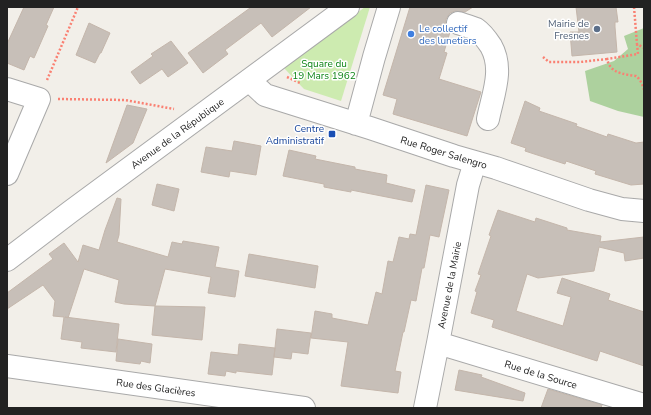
<svg xmlns="http://www.w3.org/2000/svg" width="651" height="415" font-family="'Nunito Sans',sans-serif">
  <style>
    .grass { fill: #cdebb0 }
    .forest { fill: #add19e }
    .building { fill: #c7bfb8; stroke: #c4b6ab }
    .lines { fill: none; stroke-linecap: round; stroke-linejoin: round }
    .minor-casing { stroke: #a9a9a9; stroke-width: 24 }
    .path { stroke: #fa8072; stroke-width: 2.5; stroke-dasharray: 2 2; stroke-linecap: butt }
    .minor { stroke: #fff; stroke-width: 22 }
    .service-dot { fill: #5c6f8a; stroke: #fff; stroke-width: 1.5 }
    .shop-dot { fill: #3f7fe0; stroke: #fff; stroke-width: 1.5 }
    .transit-dot { fill: #1a4fb4; stroke: #fff; stroke-width: 1.5 }
    .labels { text-anchor: middle; stroke-width: 3; stroke-linejoin: round; paint-order: stroke }
    .service-label { font-size: 10px; fill: #4e5e75; stroke: #fff; text-anchor: end }
    .shop-label { font-size: 10px; fill: #366cbe; stroke: #fff; text-anchor: start }
    .park-label { font-size: 10px; fill: #0c8416; stroke: #fff }
    .transit-label { font-size: 10px; fill: #164399; stroke: #fff; text-anchor: end }
    .street-label { font-size: 10px; fill: #222; stroke: #fff }
  </style>
  <rect width="100%" height="100%" fill="#f2efe9"/>
  <!-- grass -->
  <path class="grass" d="M 365,7 L 370,7 L 341,101 L 304,89 L 284,68 Z"/>
  <!-- forest -->
  <path class="forest" d="M 644,28 L 644,117 L 618,111 L 590,101 L 585,71 L 614,61 L 628,49 L 624,36 Z"/>
  <!-- building -->
  <path class="building" d="M 24,7 L 54,7 L 46,25 L 48,26 L 34,58 L 30,56 L 24,70 L 7,63 L 7,44 Z
    M 249,7 L 311,7 L 272,37 L 261,23 L 225,50 L 228,54 L 203,73 L 188,53 L 250,8 Z
    M 410,7 L 473,7 L 465,12 L 455,11 L 450,13 L 446,19 L 446,26 L 450,32 L 444,52 L 447,53 L 439,79 L 481,92 L 467,136 L 393,114 L 397,99 L 383,95 Z
    M 576,7 L 616,7 L 618,22 L 615,22 L 615,27 L 617,52 L 572,56 L 570,32 L 579,32 Z
    M 89,23 L 110,33 L 101,53 L 100,53 L 95,63 L 76,55 Z
    M 171,41 L 188,63 L 168,77 L 162,69 L 140,84 L 131,72 L 153,56 L 151,54 Z
    M 525,101 L 540,108 L 539,111 L 577,124 L 576,126 L 607,137 L 608,134 L 636,143 L 644,142 L 644,184 L 631,185 L 595,174 L 596,171 L 566,161 L 565,164 L 525,151 L 526,148 L 511,143 Z
    M 127,105 L 147,109 L 133,143 L 106,163 Z
    M 234,141 L 261,146 L 256,175 L 230,171 L 229,177 L 201,172 L 206,147 L 232,151 Z
    M 289,150 L 316,156 L 315,159 L 355,167 L 355,169 L 387,175 L 386,183 L 415,190 L 412,202 L 351,190 L 351,192 L 324,187 L 324,184 L 283,176 Z
    M 157,184 L 179,189 L 174,211 L 152,205 Z
    M 426,185 L 449,190 L 439,237 L 430,235 L 424,268 L 422,268 L 416,301 L 411,300 L 404,332 L 403,332 L 395,371 L 401,372 L 398,393 L 341,386 L 348,342 L 311,338 L 315,311 L 332,314 L 332,318 L 368,325 L 376,292 L 382,294 L 388,261 L 393,262 L 399,237 L 409,239 L 410,234 L 416,235 Z
    M 117,198 L 121,199 L 119,235 L 117,242 L 168,257 L 172,242 L 182,244 L 183,241 L 219,247 L 215,267 L 239,271 L 235,297 L 208,293 L 211,277 L 165,269 L 155,306 L 205,307 L 202,340 L 152,335 L 155,306 L 124,304 L 115,302 L 119,280 L 84,269 L 68,318 L 65,317 L 119,324 L 116,352 L 81,348 L 82,342 L 61,339 L 64,317 L 53,316 L 55,301 L 43,285 L 7,309 L 7,293 L 53,259 L 49,254 L 64,243 L 78,262 L 83,245 L 99,250 L 105,230 Z
    M 498,210 L 535,222 L 536,218 L 567,228 L 567,230 L 601,236 L 600,242 L 644,237 L 644,258 L 625,261 L 624,253 L 599,247 L 594,271 L 538,278 L 527,274 L 516,311 L 563,326 L 571,297 L 557,293 L 562,278 L 610,294 L 608,300 L 644,312 L 644,366 L 600,351 L 597,361 L 492,327 L 494,320 L 471,313 L 477,292 L 475,291 L 481,275 L 478,274 L 491,236 L 489,235 Z
    M 249,254 L 318,266 L 315,288 L 245,276 Z
    M 277,329 L 311,333 L 308,354 L 292,352 L 291,359 L 274,357 Z
    M 118,339 L 152,344 L 150,363 L 141,361 L 140,364 L 116,361 Z
    M 239,344 L 275,348 L 272,375 L 236,371 L 236,373 L 226,371 L 225,376 L 208,374 L 211,352 L 238,355 Z
    M 459,370 L 482,375 L 481,377 L 525,393 L 523,401 L 455,390 Z
    M 548,389 L 602,405 L 601,408 L 541,408 Z"/>
  <g class="lines">
    <!-- minor casing -->
    <g class="minor-casing">
      <path id="minor" d="M 458,23 C 464,25 471,27 476,29 C 482,33 487,40 491,46 C 504,69 493,94 488,119
        M 249,80 L 265,95 L 370,128 L 454,156 L 496,168 L 589,200 L 622,209 L 644,211
        M 7,89 L 39,99 L 7,174
        M 356,124 L 374,57 L 389,7
        M 7,260 L 70,212 L 348,7
        M 438,343 L 644,405
        M 7,366 L 304,408
        M 425,408 L 438,343 L 468,185 L 475,162"/>
    </g>
    <!-- path -->
    <path class="path" d="M 634,7 L 637,44 L 644,48
      M 637,44 L 638,54 L 607,59 C 610,71 618,73 629,75 C 630,75 635,76 636,76 C 640,79 643,85 644,90
      M 543,57 L 549,62 L 580,62 L 607,59
      M 287,77 L 300,83
      M 47,80 L 78,7
      M 58,99 L 125,100 L 174,109"/>
    <!-- minor -->
    <use href="#minor" class="minor"/>
  </g>
  <!-- markers -->
  <circle class="service-dot" cx="597" cy="29" r="4"/>
  <circle class="shop-dot" cx="411" cy="34" r="4"/>
  <rect class="transit-dot" x="328" y="130" width="8" height="8" rx="2"/>
  <g class="labels">
    <!-- service labels -->
    <g class="service-label">
      <text x="589" y="27">Mairie de<tspan x="589" dy="12">Fresnes</tspan></text>
    </g>
    <!-- shop labels -->
    <g class="shop-label">
      <text x="419" y="32">Le collectif<tspan x="419" dy="12">des lunetiers</tspan></text>
    </g>
    <!-- park labels -->
    <g class="park-label">
      <text x="324" y="67">Square du<tspan x="324" dy="12">19 Mars 1962</tspan></text>
    </g>
    <!-- transit labels -->
    <g class="transit-label">
      <text x="324" y="132">Centre<tspan x="324" dy="12">Administratif</tspan></text>
    </g>
    <!-- street labels -->
    <g class="street-label">
      <text transform="translate(177 133) rotate(-36)" y="4">Avenue de la République</text>
      <text transform="translate(444 152) rotate(17)" y="4">Rue Roger Salengro</text>
      <text transform="translate(449 285) rotate(-79)" y="4">Avenue de la Mairie</text>
      <text transform="translate(541 374) rotate(17)" y="4">Rue de la Source</text>
      <text transform="translate(156 387) rotate(8)" y="4">Rue des Glacières</text>
    </g>
  </g>
  <!-- border -->
  <rect width="651" height="415" fill="none" stroke="#222222" stroke-width="16"/>
</svg>
